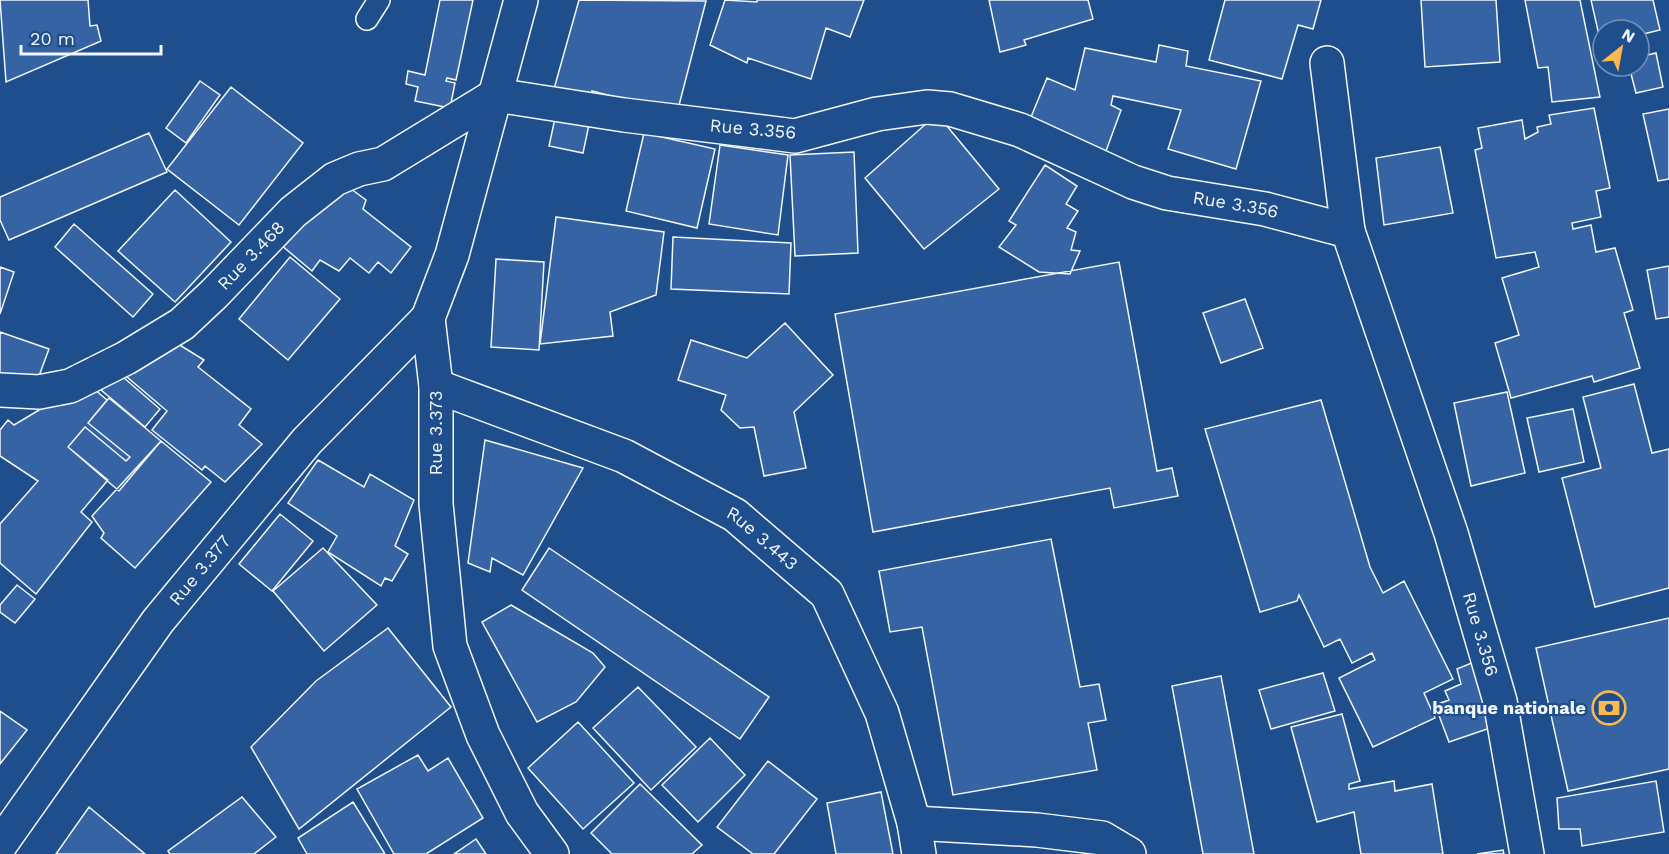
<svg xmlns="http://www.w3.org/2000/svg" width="1669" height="854" font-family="'Work Sans',sans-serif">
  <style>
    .building { fill: #3563a3; stroke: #f2f6ff; stroke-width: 1.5 }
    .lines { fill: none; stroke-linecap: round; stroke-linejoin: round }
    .lane-casing { stroke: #f2f6ff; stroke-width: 24 }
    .street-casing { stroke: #f2f6ff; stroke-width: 36 }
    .lane { stroke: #1f4e8c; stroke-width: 21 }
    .street { stroke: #1f4e8c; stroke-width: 33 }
    .labels { text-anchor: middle; stroke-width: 4.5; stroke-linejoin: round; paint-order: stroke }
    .street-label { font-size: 18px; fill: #f2f6ff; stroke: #1f4e8c }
    .poi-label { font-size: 18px; font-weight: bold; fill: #f2f6ff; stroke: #1f4e8c; text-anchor: end }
  </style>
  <rect width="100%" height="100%" fill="#1f4e8c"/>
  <!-- building -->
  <path class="building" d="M 0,0 L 88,0 L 90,26 L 97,25 L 101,41 L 6,82 Z
    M 440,0 L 473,0 L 456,80 L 447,78 L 446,81 L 455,83 L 450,108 L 415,101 L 418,87 L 406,84 L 408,71 L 425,75 Z
    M 579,0 L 706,1 L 677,113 L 592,91 L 589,106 L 552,96 Z
    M 725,0 L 757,2 L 757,0 L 864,0 L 850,37 L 826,28 L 811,79 L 748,58 L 747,63 L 710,45 Z
    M 989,0 L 1088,0 L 1093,19 L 1024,40 L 1026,45 L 1000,52 Z
    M 1225,0 L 1321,0 L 1313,29 L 1298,25 L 1282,79 L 1209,60 Z
    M 1421,0 L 1496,0 L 1500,62 L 1425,67 Z
    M 1525,0 L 1580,0 L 1600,97 L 1552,102 L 1548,67 L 1538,68 Z
    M 1591,0 L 1653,0 L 1660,30 L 1639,35 L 1639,30 L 1603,30 L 1603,44 L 1601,44 Z
    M 1159,45 L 1188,51 L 1186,66 L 1261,81 L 1236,169 L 1168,149 L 1181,110 L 1113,96 L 1111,105 L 1121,110 L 1102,162 L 1029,122 L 1047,78 L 1075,90 L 1085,48 L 1156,62 Z
    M 1656,53 L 1663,87 L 1636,93 L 1629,66 L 1639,66 L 1639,57 Z
    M 200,81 L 220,95 L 186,143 L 166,128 Z
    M 231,87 L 303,143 L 239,225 L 167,169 Z
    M 1594,108 L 1610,188 L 1596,191 L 1601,217 L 1572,223 L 1573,229 L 1591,225 L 1596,252 L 1615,248 L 1633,310 L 1624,313 L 1640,368 L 1594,382 L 1592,376 L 1511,398 L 1495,343 L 1519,335 L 1502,278 L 1539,267 L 1535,252 L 1496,258 L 1475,150 L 1482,148 L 1478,128 L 1522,120 L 1525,139 L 1538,132 L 1537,127 L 1551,124 L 1549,115 Z
    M 557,109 L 591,115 L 583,153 L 549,146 Z
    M 1669,109 L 1669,179 L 1658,181 L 1643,114 Z
    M 937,114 L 999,189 L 924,249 L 865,178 Z
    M 149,133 L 167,172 L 9,240 L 0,220 L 0,197 Z
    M 644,133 L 715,149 L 697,228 L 626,211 Z
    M 720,145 L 788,155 L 778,235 L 709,224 Z
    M 1440,147 L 1453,213 L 1384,225 L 1376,158 Z
    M 854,152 L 858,253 L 795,256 L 790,155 Z
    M 1045,165 L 1077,186 L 1066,204 L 1078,211 L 1067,228 L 1076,232 L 1071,250 L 1080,251 L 1070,274 L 1039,272 L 999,247 L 1016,225 L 1009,221 Z
    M 343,183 L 366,200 L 363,209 L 411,247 L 391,273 L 378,262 L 369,273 L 350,258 L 339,271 L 320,260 L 312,271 L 281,245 Z
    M 175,190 L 231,242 L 175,302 L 118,251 Z
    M 556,217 L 664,232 L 656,295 L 610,312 L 613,336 L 540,344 Z
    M 74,224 L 153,294 L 133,317 L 55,247 Z
    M 673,237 L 791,243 L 789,294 L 671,289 Z
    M 290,257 L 340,299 L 288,360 L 239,319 Z
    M 496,259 L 544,262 L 539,350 L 491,347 Z
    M 1119,262 L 1157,471 L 1172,468 L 1178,496 L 1114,508 L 1110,488 L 873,532 L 835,314 Z
    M 1669,266 L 1669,317 L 1656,319 L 1647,270 Z
    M 0,267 L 14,272 L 0,314 Z
    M 1245,299 L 1263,348 L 1221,363 L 1203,313 Z
    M 785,323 L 833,375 L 794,412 L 806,468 L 764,476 L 754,427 L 740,428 L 721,410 L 726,395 L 678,380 L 691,340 L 747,358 Z
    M 0,332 L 49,349 L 39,376 L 0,375 Z
    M 170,339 L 204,360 L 198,367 L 251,409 L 239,425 L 262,444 L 225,482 L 205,466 L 202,470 L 152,430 L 167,411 L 120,371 Z
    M 116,371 L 160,409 L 145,427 L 94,384 Z
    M 86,382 L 107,400 L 88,423 L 130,457 L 126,461 L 85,427 L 68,447 L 108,480 L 81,512 L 92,522 L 36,594 L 0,563 L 0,524 L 38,481 L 0,456 L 0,430 L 8,420 L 14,425 Z
    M 1634,384 L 1652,453 L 1669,449 L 1669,588 L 1595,607 L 1562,478 L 1601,468 L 1583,397 Z
    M 1507,392 L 1525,473 L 1471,486 L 1454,403 Z
    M 109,398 L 161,441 L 119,491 L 68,447 L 85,427 L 126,461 L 130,457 L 88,423 Z
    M 1321,400 L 1370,567 L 1383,593 L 1404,581 L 1453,679 L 1424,693 L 1435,718 L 1373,747 L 1339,678 L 1375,660 L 1372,653 L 1352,663 L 1340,639 L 1324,647 L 1299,595 L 1297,601 L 1260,612 L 1205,429 Z
    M 1573,409 L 1584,462 L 1539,472 L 1527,418 Z
    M 485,440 L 583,468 L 523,575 L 492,558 L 490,572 L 468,563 Z
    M 161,441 L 211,482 L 135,568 L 101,538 L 104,533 L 92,516 Z
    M 318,460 L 364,487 L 370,474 L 414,500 L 395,546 L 408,554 L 392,581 L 385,578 L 381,586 L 328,552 L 337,536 L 288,503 Z
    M 280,514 L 313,541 L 272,591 L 239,564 Z
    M 1051,539 L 1080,687 L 1099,684 L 1106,720 L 1088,723 L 1097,770 L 953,795 L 922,627 L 890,632 L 879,571 Z
    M 323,548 L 377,605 L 324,651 L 273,591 Z
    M 549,548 L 769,697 L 740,739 L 522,590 Z
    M 17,585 L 35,599 L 15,623 L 0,612 L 0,605 Z
    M 511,605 L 593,653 L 605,667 L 576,702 L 537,722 L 482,622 Z
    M 1669,618 L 1669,769 L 1568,791 L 1536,648 Z
    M 388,628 L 451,707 L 299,829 L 251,747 L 316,681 Z
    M 1474,662 L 1493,727 L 1449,742 L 1435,705 L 1449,700 L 1445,691 L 1461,684 L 1457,669 Z
    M 1323,673 L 1335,711 L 1271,729 L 1259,690 Z
    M 1221,676 L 1254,854 L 1203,854 L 1172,686 Z
    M 638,687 L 696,747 L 651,790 L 593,728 Z
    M 0,711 L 27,730 L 0,764 Z
    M 1342,714 L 1360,781 L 1349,784 L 1349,789 L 1394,781 L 1395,791 L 1432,784 L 1443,854 L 1361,854 L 1354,812 L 1317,822 L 1291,727 Z
    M 578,722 L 634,783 L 583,829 L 528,768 Z
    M 710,738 L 745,775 L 698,822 L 662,785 Z
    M 418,755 L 428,771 L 448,758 L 483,818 L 426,854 L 394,854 L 357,789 Z
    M 768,761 L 817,799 L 774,854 L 753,854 L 717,827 Z
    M 1656,781 L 1664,832 L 1582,846 L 1580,829 L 1559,829 L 1557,798 Z
    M 640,784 L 702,845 L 692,854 L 612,854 L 591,833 Z
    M 881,792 L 893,854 L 836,854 L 827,803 Z
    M 242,797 L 276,837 L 254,854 L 170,854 L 168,851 Z
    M 353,802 L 385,854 L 307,854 L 298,838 Z
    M 89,807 L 145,854 L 56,854 Z
    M 476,839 L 486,854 L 454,854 Z
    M 1503,850 L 1504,854 L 1477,854 Z"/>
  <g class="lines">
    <!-- lane casing -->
    <g class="lane-casing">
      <path id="lane" d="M 367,19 L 379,0"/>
    </g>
    <!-- street casing -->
    <g class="street-casing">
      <g id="street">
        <path d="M 521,0 L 452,255 L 428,318 L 436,386 L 436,504 L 450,646 L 483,735 L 522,813 L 552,854"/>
        <path d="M 1327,63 L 1348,231"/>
        <path id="s1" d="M 436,386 L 624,456 L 735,515 L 827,594 L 882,713 L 914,823 L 919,854"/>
        <path id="s2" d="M 0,390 L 39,392 L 70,386 L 126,358 L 182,324 L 214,294 L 293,212 L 335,179 L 359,169 L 383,164 L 496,95 L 624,115 L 795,136 L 877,114 L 927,107 L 950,109 L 1020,130 L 1133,182 L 1167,193 L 1265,209 L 1348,231 L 1451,533 L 1500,701 L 1527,854"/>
        <path d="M 914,823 L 1037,830 L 1102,838 L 1129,854"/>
        <path id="s3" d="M 0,845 L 158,621 L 307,441 L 428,318"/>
      </g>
    </g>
    <!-- lane -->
    <use href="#lane" class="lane"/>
    <!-- street -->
    <use href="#street" class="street"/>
  </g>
  <!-- icons -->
  <defs>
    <g id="bank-ring" transform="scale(1.725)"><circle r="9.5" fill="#1f4e8c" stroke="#ffb74d" stroke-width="1.5"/><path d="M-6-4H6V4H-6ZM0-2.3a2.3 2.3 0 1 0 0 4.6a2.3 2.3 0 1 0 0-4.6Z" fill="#ffb74d"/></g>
  </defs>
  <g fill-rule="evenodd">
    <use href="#bank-ring" x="1609" y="708"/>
  </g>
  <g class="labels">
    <!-- street labels -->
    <g class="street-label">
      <text transform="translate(753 129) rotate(5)" y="6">Rue 3.356</text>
      <text dy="6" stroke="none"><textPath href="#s2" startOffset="1356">Rue 3.356</textPath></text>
      <text dy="6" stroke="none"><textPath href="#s2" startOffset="296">Rue 3.468</textPath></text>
      <text transform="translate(436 433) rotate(-90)" y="6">Rue 3.373</text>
      <text dy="6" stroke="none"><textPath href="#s1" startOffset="362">Rue 3.443</textPath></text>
      <text dy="6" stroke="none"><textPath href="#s3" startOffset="340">Rue 3.377</textPath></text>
      <text dy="6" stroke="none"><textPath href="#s2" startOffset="1896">Rue 3.356</textPath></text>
    </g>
    <!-- poi labels -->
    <g class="poi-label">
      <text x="1586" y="714">banque nationale</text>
    </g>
  </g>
  <!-- north arrow -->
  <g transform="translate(1621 48) rotate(31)"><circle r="28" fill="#1f4e8c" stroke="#7391ba" stroke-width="1.5"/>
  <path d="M0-4.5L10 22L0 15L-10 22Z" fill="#ffb74d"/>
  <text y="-9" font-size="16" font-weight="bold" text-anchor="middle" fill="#f2f6ff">N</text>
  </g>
  <!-- scale -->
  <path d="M21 45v9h140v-9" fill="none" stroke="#f2f6ff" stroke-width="3"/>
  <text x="30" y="45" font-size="18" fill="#f2f6ff" stroke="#1f4e8c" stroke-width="4.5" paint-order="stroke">20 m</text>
</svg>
